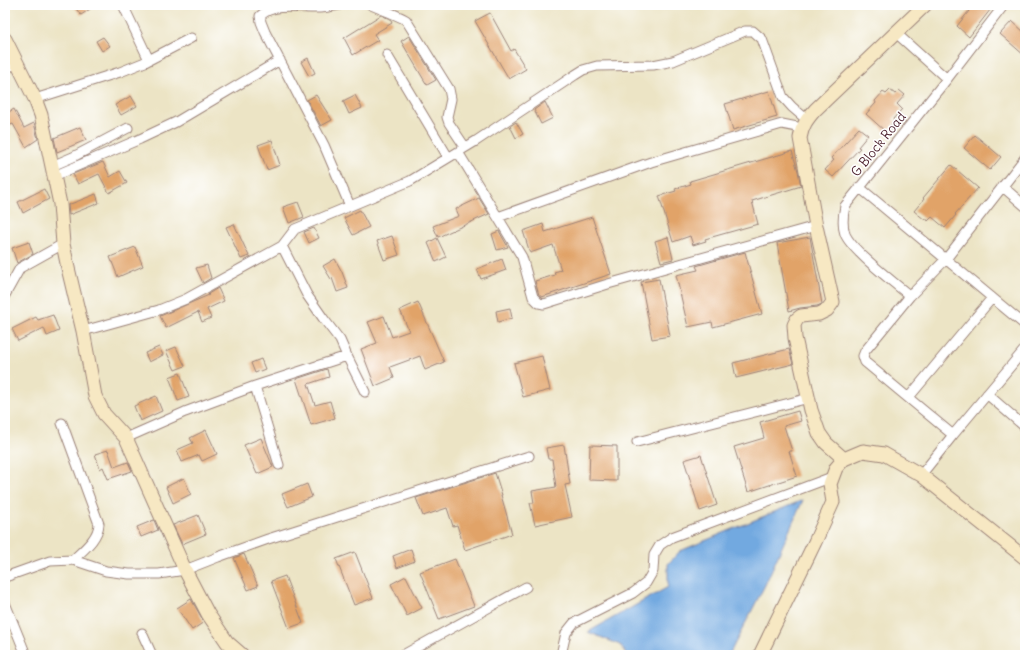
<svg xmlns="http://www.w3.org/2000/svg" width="1030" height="660" font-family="Delius,sans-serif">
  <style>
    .water { fill: #72a9e0; stroke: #5e6486 }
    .building { fill: #e1a368 }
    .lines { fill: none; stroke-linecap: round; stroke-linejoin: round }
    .street-casing { stroke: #9b8278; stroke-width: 11 }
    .secondary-casing { stroke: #9b8278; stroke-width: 15 }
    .street { stroke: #fff; stroke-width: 9 }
    .secondary { stroke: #f7e8c3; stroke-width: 13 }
    .labels { text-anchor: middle; stroke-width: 3; stroke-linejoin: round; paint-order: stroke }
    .street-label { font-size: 13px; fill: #4a1f2b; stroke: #fff }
  </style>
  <rect width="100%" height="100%" fill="#fff"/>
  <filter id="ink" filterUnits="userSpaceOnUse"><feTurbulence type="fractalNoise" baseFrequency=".025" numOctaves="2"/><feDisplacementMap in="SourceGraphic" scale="8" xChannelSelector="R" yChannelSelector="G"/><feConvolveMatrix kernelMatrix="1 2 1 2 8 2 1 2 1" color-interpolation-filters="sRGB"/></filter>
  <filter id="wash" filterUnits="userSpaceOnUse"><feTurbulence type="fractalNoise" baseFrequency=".012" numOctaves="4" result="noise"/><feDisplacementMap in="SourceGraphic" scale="16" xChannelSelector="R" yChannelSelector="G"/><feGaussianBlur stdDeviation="0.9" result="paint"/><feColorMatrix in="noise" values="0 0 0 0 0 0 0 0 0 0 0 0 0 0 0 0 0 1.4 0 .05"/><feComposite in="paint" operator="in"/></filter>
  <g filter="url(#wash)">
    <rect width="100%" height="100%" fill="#ece4c5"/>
    <!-- water -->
    <path class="water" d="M 803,500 L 765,585 L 729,655 L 627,655 L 620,645 L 588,632 L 668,587 L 668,564 L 680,551 Z"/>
    <g id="blocks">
      <!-- building -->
      <path class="building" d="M 73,5 L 96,5 L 81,15 Z
        M 972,5 L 994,5 L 969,37 L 957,26 L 969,11 L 968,10 Z
        M 490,13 L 511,51 L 514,49 L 526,69 L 509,79 L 475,21 Z
        M 381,15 L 390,19 L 392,23 L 374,34 L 378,40 L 353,55 L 344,38 Z
        M 1012,21 L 1025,33 L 1025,56 L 1000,34 Z
        M 409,36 L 436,80 L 427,85 L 401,41 Z
        M 103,37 L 110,46 L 102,51 L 96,41 Z
        M 308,58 L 315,73 L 309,76 L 301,62 Z
        M 890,90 L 895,94 L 899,90 L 905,95 L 897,104 L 902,109 L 893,119 L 895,122 L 886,132 L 866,114 L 876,103 L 875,101 L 883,92 L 886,94 Z
        M 769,91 L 777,117 L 733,130 L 725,104 Z
        M 316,95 L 332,120 L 321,126 L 307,100 Z
        M 355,95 L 362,108 L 349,114 L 343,101 Z
        M 131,96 L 137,106 L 121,115 L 115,105 Z
        M 545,102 L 553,118 L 541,124 L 534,110 Z
        M 14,109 L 24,128 L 34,123 L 38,139 L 26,147 L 13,124 L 8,126 L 5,120 L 5,114 Z
        M 516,122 L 523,134 L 516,138 L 510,126 Z
        M 80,127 L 86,140 L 57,152 L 54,138 Z
        M 859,128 L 868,135 L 858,147 L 860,148 L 833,177 L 825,170 L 834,160 L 831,158 Z
        M 975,135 L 1001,157 L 990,170 L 964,148 Z
        M 272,140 L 280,165 L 267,170 L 258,145 Z
        M 792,151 L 798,171 L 801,186 L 752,201 L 758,224 L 705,239 L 706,241 L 693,245 L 690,236 L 673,242 L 659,196 L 676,191 L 675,189 L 691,184 L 690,181 Z
        M 103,162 L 110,177 L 120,171 L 127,183 L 109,193 L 99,174 L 78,184 L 73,174 Z
        M 951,165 L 978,188 L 955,214 L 956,215 L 945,228 L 932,217 L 928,221 L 926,218 L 925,220 L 914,211 L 924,199 L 923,198 Z
        M 44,189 L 49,199 L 23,213 L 18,202 Z
        M 96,194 L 99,203 L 69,215 L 68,205 Z
        M 479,198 L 489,214 L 438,237 L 433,226 L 459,216 L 456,209 Z
        M 298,202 L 304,217 L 289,223 L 283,207 Z
        M 360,210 L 369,227 L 353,235 L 344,218 Z
        M 592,217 L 611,274 L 542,297 L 539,295 L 535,281 L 555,275 L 554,272 L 561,270 L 553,245 L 530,253 L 523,231 L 543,224 L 545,232 Z
        M 234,224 L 249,256 L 241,259 L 226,227 Z
        M 314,228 L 319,238 L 309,243 L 304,232 Z
        M 499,231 L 508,247 L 497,250 L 492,234 Z
        M 392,236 L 399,255 L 384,260 L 377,241 Z
        M 668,237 L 673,259 L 661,262 L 655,241 Z
        M 810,237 L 822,304 L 817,306 L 800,308 L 789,311 L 777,243 Z
        M 437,238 L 446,257 L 436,262 L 428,243 Z
        M 29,242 L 33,254 L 17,263 L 12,248 Z
        M 135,247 L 143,266 L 118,277 L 110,257 Z
        M 745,252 L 762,314 L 713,327 L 712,322 L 688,327 L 676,275 L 698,270 L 696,266 Z
        M 335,259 L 342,272 L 348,288 L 337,292 L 332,278 L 331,279 L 323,266 Z
        M 502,259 L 506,270 L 481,279 L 477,269 Z
        M 207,265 L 211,278 L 203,283 L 196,268 Z
        M 659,279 L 670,336 L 652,339 L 641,282 Z
        M 218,288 L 224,301 L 207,309 L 211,318 L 202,322 L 198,312 L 166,328 L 160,316 L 209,295 L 208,294 Z
        M 418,302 L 444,362 L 425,370 L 420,356 L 390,367 L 394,378 L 375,386 L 361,349 L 377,343 L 368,322 L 384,316 L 392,337 L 409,331 L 400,310 Z
        M 510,308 L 512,318 L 498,322 L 496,311 Z
        M 53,315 L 59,331 L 47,336 L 44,328 L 18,341 L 12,329 L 36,317 L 38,320 Z
        M 159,347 L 163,355 L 149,362 L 145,353 Z
        M 176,347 L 185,366 L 175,370 L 166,351 Z
        M 789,349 L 793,364 L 736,378 L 733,363 Z
        M 542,356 L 550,390 L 523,397 L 514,363 Z
        M 261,359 L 265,369 L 255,373 L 251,363 Z
        M 327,369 L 329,377 L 308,384 L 315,405 L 330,401 L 335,418 L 311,425 L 296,379 Z
        M 180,373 L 189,397 L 178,401 L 169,377 Z
        M 156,396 L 162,411 L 140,421 L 134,406 Z
        M 798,411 L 801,421 L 784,426 L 792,451 L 789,451 L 797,476 L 748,492 L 734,447 L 764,438 L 760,422 Z
        M 206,430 L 217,454 L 202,461 L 199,455 L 182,462 L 177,450 L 193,443 L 190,438 Z
        M 261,438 L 273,467 L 257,474 L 244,445 Z
        M 564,445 L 570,484 L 565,485 L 572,517 L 535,525 L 530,503 L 534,503 L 532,491 L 556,487 L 552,459 L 548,459 L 546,448 Z
        M 590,445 L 617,446 L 617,481 L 589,480 Z
        M 108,450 L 114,467 L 128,462 L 132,471 L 108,479 L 103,467 L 100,469 L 95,454 Z
        M 701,455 L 717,505 L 700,511 L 684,460 Z
        M 495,473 L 502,495 L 501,495 L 512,534 L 465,550 L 457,525 L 453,526 L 447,508 L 423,516 L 416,498 Z
        M 184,478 L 191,494 L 173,503 L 166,487 Z
        M 307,484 L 312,497 L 288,507 L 282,494 Z
        M 198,515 L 206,534 L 182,544 L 173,525 Z
        M 154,520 L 158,530 L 141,537 L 137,527 Z
        M 411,549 L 415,561 L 397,568 L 393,556 Z
        M 355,552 L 373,598 L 354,605 L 336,559 Z
        M 244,554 L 258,586 L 248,590 L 234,558 Z
        M 455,559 L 474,606 L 439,619 L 420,572 Z
        M 285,576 L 303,623 L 289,628 L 271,581 Z
        M 406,576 L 422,608 L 407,616 L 391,584 Z
        M 191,599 L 204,622 L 192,630 L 177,608 Z"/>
    </g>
  </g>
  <g filter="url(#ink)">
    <use href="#blocks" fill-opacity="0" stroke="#9b8278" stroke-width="1"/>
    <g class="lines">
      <!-- street casing -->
      <g class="street-casing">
        <path id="street" d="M 123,5 L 149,60
          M 339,5 C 333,6 327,8 320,8 C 302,9 274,2 260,16 L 261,22 L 265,32 L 324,145 L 350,206
          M 371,5 C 383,10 395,14 406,20 L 449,89 L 451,99 L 447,117 L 449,123 L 465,147
          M 896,33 L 947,79
          M 387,55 L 448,157
          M 5,69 L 17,63
          M 35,99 L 120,72 L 145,62 L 191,38
          M 458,152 L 522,257 L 533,297 L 539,303 L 544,304 L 608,284 L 816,226
          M 52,166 L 73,157 L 128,128
          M 54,176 L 140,139 L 176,122 L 280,60
          M 1002,186 L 1025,206
          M 859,187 L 1025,325
          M 498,217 L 651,162 L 782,124 L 802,128
          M 282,246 L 307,295 L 323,318 L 340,340 L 347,356 L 365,392
          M 5,295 L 20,268 L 63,244
          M 910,296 C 895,283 852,251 845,234 C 842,225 843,215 845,206 L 947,79 L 1004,5
          M 83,331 L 159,310 L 186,299 L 282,246 L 295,229 L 410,181 L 476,141 L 575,75 L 583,70 L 597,66 L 653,65 L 673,61 L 745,31 L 753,31 L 762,39 L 783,97 L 792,107 L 806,119
          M 255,386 L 279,465
          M 987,394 L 1025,427
          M 909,397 L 992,298
          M 62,423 L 99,524 C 98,539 83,550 73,560
          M 953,435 L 865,362 L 863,356 L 865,351 L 910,296 L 946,259 L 1025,158
          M 126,438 L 185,412 L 255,386 L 347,356
          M 637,442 L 809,398
          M 921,475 L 953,435 L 1025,349
          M 5,577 L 50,561 L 73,560 L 106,571 L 129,574 L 159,574 L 185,570 L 218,557 L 268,539 L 529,456
          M 5,603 L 26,655
          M 142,633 L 152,655
          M 403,655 L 526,587
          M 561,655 L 566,633 L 574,623 L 633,593 L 646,583 L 653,571 L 654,555 L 660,545 L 672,537 L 832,477"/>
      </g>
      <!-- secondary casing -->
      <g class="secondary-casing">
        <path id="secondary" d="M 5,39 L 35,99 L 41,115 L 60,204 L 63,244 L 68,268 L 83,331 L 95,396 L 104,414 L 126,438 L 185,570 L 208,614 L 227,642 L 242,655
          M 844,459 L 826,443 L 819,433 L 811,410 L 795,338 L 794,325 L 797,319 L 801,316 L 819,314 L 827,310 L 833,302 L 816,226 L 800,138 C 802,126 807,119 815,110 L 925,5
          M 760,655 L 815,542 L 833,502 L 830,484 L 836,468 L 844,459 L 863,451 L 884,454 L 921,475 L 1025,558"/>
      </g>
      <!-- street -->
      <use href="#street" class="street"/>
      <!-- secondary -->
      <use href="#secondary" class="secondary"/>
    </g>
  </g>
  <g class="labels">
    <!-- street labels -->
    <g class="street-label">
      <text transform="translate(878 144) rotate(-51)" y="5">G Block Road</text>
    </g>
  </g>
  <!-- margin -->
  <rect width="1030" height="660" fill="none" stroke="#fff" stroke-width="20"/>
</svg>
